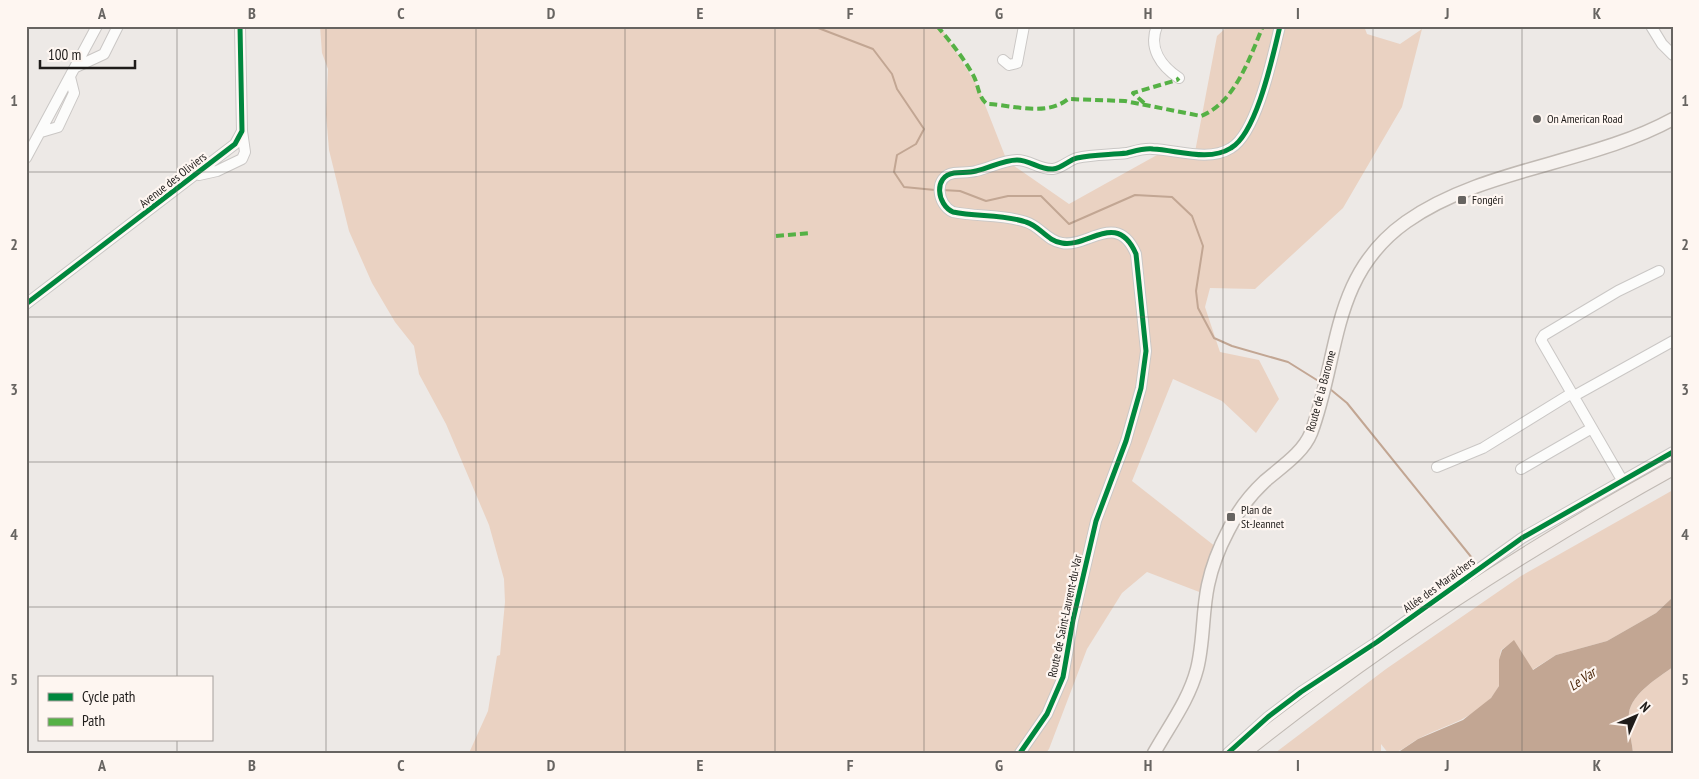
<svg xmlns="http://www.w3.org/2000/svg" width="1699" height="779" font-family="'PT Sans Narrow',sans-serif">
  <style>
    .green { fill: #ead2c2 }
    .water { fill: #c2a693 }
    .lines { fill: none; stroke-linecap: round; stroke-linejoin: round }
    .stream { stroke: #c2a693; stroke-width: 2 }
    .minor-casing { stroke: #cac7c5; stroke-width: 12 }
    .major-casing { stroke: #c0b9b3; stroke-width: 15 }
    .highway-casing { stroke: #c0b9b3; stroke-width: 16 }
    .minor { stroke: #fcfcfb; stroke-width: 10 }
    .major { stroke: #f6f2ef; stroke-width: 12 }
    .highway { stroke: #f2ece8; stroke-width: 14 }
    .quiet { stroke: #55b145; stroke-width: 4; stroke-dasharray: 8 4; stroke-linecap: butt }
    .cycleway-casing { stroke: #fef6f1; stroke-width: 8 }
    .cycleway { stroke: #00873e; stroke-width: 5 }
    .grid { fill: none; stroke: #676461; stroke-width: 1; stroke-opacity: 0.55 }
    .poi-dot { fill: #676461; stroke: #fef6f1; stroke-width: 2 }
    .labels { text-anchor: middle; stroke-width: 4.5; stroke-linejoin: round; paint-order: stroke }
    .poi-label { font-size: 12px; fill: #1f1c1a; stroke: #fef6f1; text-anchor: start }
    .street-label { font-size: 12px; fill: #1f1c1a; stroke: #fef6f1 }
    .water-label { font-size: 14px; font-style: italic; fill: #451f00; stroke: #fef6f1 }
    .neatline { fill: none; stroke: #676461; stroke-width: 2 }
    .grid-label { font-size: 16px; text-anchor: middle; font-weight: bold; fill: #676461 }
  </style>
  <rect width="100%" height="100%" fill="#ede9e6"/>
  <!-- green -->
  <path class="green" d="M 320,26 L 940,26 L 978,87 L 1007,161 L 1069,204 L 1157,155 L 1195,152 L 1217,36 L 1228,26 L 1364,26 L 1367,34 L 1400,44 L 1422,29 L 1402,107 L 1343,208 L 1255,289 L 1210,288 L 1205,307 L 1220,352 L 1259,360 L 1279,399 L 1256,433 L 1222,401 L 1173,379 L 1132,481 L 1216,547 L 1202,593 L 1147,572 L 1122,593 L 1087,649 L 1049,749 L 1046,753 L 469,753 L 488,711 L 497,656 L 500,655 L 505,602 L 504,579 L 489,525 L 446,424 L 419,374 L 414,346 L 395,322 L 372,283 L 349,231 L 329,150 L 326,114 L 328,69 L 322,53 Z
    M 1673,490 L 1673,597 L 1656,613 L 1607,641 L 1556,655 L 1532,670 L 1514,641 L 1501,650 C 1499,660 1502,681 1498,688 C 1481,718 1446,724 1418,739 C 1407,745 1401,753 1388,753 L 1381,744 L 1381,753 L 1275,753 L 1386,669 L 1521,576 Z
    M 1673,667 L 1673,753 L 1633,753 C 1632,741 1627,725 1629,713 C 1632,693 1658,678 1673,667 Z"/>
  <!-- water -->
  <path class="water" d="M 1673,597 L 1673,667 C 1658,678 1632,693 1629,713 C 1627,725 1632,741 1633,753 L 1397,753 L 1418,739 L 1463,720 L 1491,698 L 1499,686 L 1499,660 L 1502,650 L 1514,640 L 1533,670 L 1556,655 L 1607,641 L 1656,613 Z"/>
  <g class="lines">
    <!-- stream -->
    <path class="stream" d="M 813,26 L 873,49 L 892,74 L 897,89 L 924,129 L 916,144 L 897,155 L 894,172 L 904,187 L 935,190
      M 942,190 L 960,191 L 986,201 L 1008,196 L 1041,196 L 1069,224 L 1135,195 L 1172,197 L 1192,216 L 1203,246 L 1196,291 L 1198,308 L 1214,338 L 1232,346 L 1288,362 L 1320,382
      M 1330,389 L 1347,403 L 1472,558"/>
    <!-- minor casing -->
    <g class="minor-casing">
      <path id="minor" d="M 1157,26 C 1148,48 1161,66 1179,78
        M 1651,26 L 1662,44 L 1673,55
        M 1003,60 L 1009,65 L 1017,63 L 1024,26
        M 76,67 L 104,54 L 118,26
        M 41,132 L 58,127 L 74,93 L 70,77
        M 26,158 L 97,26
        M 199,175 L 217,171 L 242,159 L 245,152 L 242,131
        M 26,304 L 235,144 L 242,131 L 240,26
        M 1574,396 L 1673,341
        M 1437,467 L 1483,448 L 1572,393
        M 1521,469 L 1592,428
        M 1622,480 L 1541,340 L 1544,335 L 1618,291 L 1659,271
        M 1020,753 L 1047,714 L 1063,677 L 1073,620 L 1096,521 L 1126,441 L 1141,388 L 1146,351 L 1136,254 C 1117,210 1088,248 1062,243 C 1047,241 1040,226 1026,222 C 1003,214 977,217 953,212 C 937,205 933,176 954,173 C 961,172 969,173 976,171 C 990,168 1003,160 1017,160 C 1030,160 1040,170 1053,169 C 1062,168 1069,160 1077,158 C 1093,154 1111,155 1127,153 C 1135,151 1144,148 1153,149 C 1177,150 1209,162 1231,148 C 1257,133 1273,55 1280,26
        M 1228,753 L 1268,717 L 1301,692 L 1377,642 L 1522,538 L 1673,452"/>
    </g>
    <!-- major casing -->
    <g class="major-casing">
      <path id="major" d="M 1154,753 C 1169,726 1189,700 1197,669 C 1204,642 1202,613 1208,585 C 1212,566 1219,548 1228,531 C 1237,512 1250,495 1265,481 C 1281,467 1303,453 1311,433 C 1340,356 1330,276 1406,222 C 1482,168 1591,164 1673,119"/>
    </g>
    <!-- highway casing -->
    <g class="highway-casing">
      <path id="highway" d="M 1243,753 C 1377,646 1523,551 1673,468"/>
    </g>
    <!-- minor -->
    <use href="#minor" class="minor"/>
    <!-- major -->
    <use href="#major" class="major"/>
    <!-- highway -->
    <use href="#highway" class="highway"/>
    <!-- quiet -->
    <path class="quiet" d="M 937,26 C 950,41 962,56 972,73 C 979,84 977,96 987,104 C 1013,105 1046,117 1068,99 L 1125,101 L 1201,116 C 1235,103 1250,57 1263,26
      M 1144,103 L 1133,93 L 1177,80 L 1179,78
      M 776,236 L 811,233"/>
    <!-- cycleway casing -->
    <g class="cycleway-casing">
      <path id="cycleway" d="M 26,304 L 235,144 L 242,131 L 240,26
        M 1020,753 L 1047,714 L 1063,677 L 1073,620 L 1096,521 L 1126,441 L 1141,388 L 1146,351 L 1136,254 C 1117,210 1088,248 1062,243 C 1047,241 1040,226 1026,222 C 1003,214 977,217 953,212 C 937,205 933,176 954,173 C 961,172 969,173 976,171 C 990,168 1003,160 1017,160 C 1030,160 1040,170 1053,169 C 1062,168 1069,160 1077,158 C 1093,154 1111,155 1127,153 C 1135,151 1144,148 1153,149 C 1177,150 1209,162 1231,148 C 1257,133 1273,55 1280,26
        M 1228,753 L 1268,717 L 1301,692 L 1377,642 L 1522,538 L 1673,452"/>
    </g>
    <!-- cycleway -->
    <use href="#cycleway" class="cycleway"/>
  </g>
  <!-- grid -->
  <path class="grid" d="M 177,26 L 177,678M 326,26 L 326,753M 476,26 L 476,753M 625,26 L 625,753M 775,26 L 775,753M 924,26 L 924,753M 1074,26 L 1074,753M 1223,26 L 1223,753M 1373,26 L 1373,753M 1522,26 L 1522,753M 26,172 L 1673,172M 26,317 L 1673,317M 26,462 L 1673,462M 26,607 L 1673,607M 177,740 L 177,753"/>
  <!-- markers -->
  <g class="poi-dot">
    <circle cx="1537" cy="119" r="5"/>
    <rect x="1457" y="195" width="10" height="10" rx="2.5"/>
    <rect x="1226" y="512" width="10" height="10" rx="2.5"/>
  </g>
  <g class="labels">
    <!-- poi labels -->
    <g class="poi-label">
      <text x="1547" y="123">On American Road</text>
      <text x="1472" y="204">Fongéri</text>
      <text x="1241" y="514">Plan de<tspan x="1241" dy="14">St-Jeannet</tspan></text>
    </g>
    <!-- street labels -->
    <g class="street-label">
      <text transform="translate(173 180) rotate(-38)" y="4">Avenue des Oliviers</text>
      <text transform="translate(1321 391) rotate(-75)" y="4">Route de la Baronne</text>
      <text transform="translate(1439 585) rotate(-36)" y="4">Allée des Maraîchers</text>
      <text transform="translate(1065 616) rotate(-78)" y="4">Route de Saint-Laurent-du-Var</text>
    </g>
    <!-- water labels -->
    <g class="water-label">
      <text transform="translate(1582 679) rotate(-34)" y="5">Le Var</text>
    </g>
  </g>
  <!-- border -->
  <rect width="1699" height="779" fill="none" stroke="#fef6f1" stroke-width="55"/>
  <!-- legend -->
  <rect x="38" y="676" width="175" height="65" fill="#fef6f1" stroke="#a59f9b"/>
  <rect x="48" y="693" width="25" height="8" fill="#00873e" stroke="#a59f9b"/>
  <text x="82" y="702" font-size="15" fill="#1f1c1a">Cycle path</text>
  <rect x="48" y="718" width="25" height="8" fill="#55b145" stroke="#a59f9b"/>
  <text x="82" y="726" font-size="15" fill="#1f1c1a">Path</text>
  <!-- north arrow -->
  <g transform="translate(1636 716) rotate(45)" stroke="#fef6f1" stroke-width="4" paint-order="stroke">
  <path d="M0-4L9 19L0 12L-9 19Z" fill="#1f1c1a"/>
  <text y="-8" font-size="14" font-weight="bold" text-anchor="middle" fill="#1f1c1a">N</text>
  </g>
  <!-- scale -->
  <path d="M40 60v8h95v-8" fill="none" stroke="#1f1c1a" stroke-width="2.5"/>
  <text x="48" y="60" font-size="15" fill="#1f1c1a" stroke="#fef6f1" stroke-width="4" paint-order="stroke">100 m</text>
  <rect x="28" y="28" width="1644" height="724" class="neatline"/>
  <g class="grid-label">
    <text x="102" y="19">A</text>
    <text x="252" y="19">B</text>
    <text x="401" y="19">C</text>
    <text x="551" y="19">D</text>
    <text x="700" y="19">E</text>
    <text x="850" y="19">F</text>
    <text x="999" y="19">G</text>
    <text x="1148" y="19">H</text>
    <text x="1298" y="19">I</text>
    <text x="1447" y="19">J</text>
    <text x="1597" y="19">K</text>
    <text x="14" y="106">1</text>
    <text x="1685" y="106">1</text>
    <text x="14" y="250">2</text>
    <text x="1685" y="250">2</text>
    <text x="14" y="395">3</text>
    <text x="1685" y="395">3</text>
    <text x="14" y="540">4</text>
    <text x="1685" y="540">4</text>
    <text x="14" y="685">5</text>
    <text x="1685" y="685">5</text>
    <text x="102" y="771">A</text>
    <text x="252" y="771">B</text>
    <text x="401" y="771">C</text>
    <text x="551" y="771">D</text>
    <text x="700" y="771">E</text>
    <text x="850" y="771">F</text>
    <text x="999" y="771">G</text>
    <text x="1148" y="771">H</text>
    <text x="1298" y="771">I</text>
    <text x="1447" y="771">J</text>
    <text x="1597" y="771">K</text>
  </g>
</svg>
